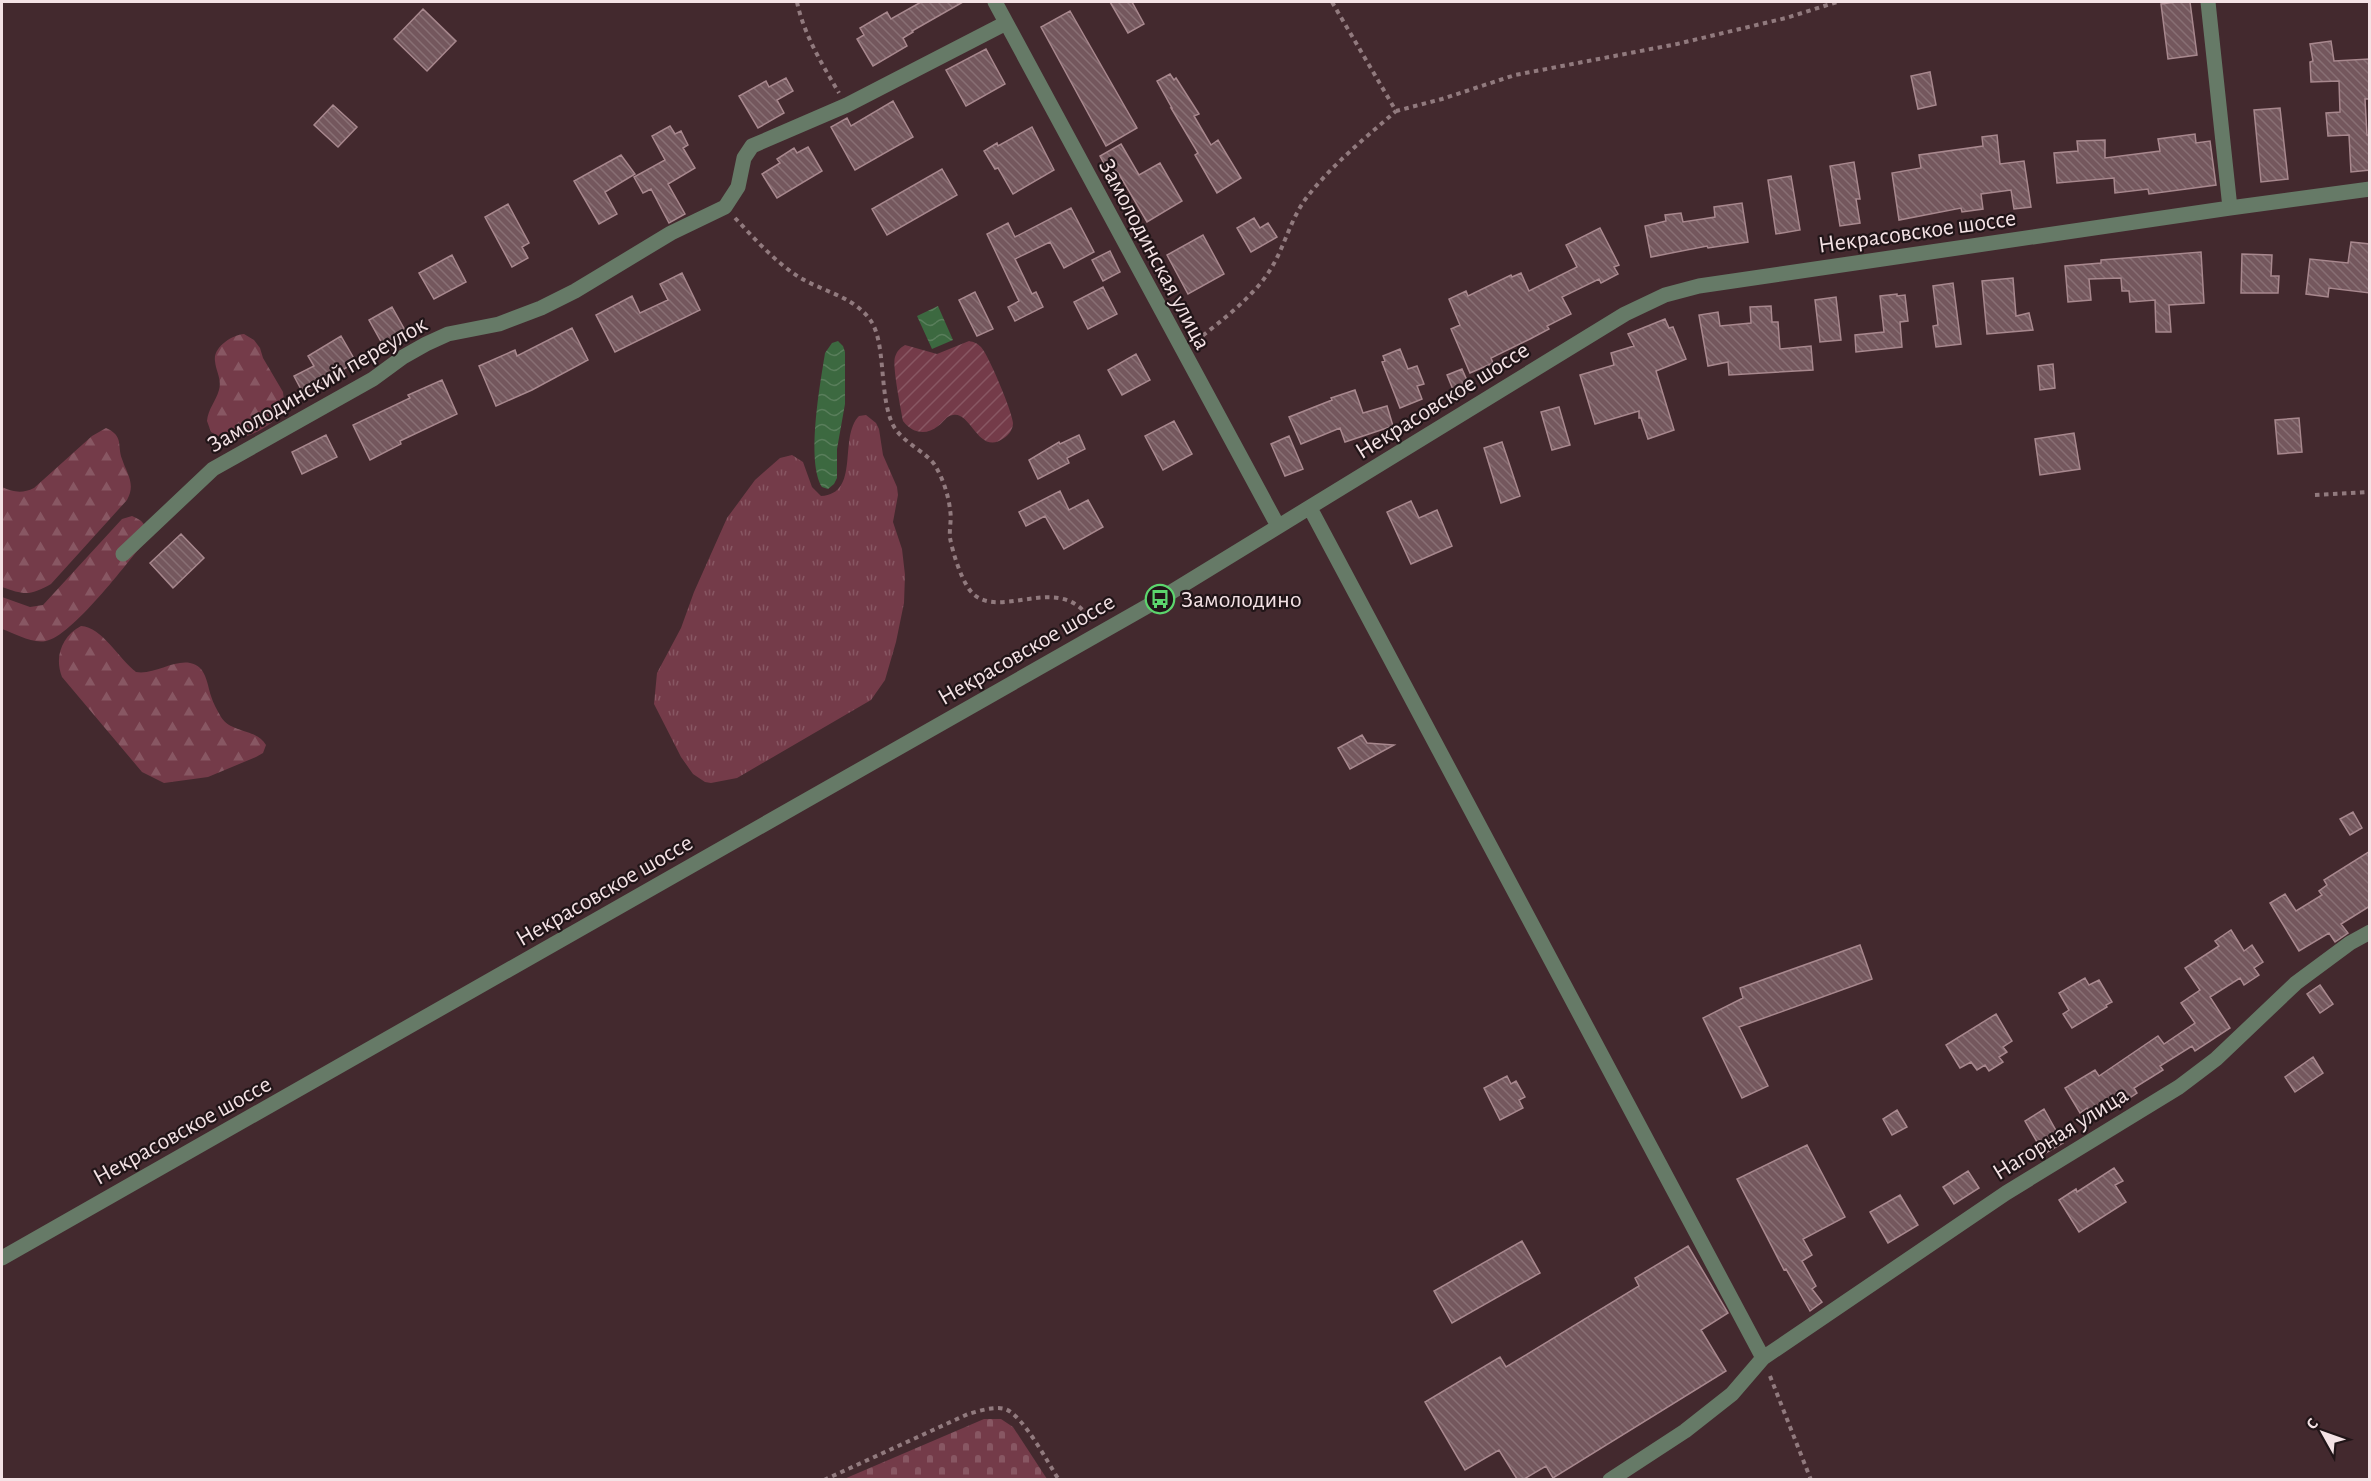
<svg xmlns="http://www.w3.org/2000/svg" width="2371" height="1481" font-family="'Alegreya Sans',sans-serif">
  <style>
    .grass { fill: url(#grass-tufts) }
    .forest { fill: url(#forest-firs) }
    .cemetery { fill: url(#cemetery-stones) }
    .garden { fill: url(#garden-furrows) }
    .water { fill: url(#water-waves) }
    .building { fill: url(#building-back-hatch); stroke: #a8888e; stroke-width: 1.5 }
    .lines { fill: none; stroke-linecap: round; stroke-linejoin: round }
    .path { stroke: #917a7e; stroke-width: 4; stroke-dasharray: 4.5 4.5; stroke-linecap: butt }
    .minor { stroke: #667a67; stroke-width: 15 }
    .labels { text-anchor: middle; stroke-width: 4.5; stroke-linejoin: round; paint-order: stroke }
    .street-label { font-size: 24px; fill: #f4e2e5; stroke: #211518 }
    .poi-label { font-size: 24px; fill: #f4e2e5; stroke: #211518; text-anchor: start }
  </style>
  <defs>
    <pattern id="grass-tufts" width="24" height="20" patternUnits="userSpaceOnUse" patternTransform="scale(1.5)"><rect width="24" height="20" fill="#743b49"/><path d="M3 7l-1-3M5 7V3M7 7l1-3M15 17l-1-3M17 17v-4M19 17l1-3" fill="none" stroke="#885763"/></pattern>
    <pattern id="forest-firs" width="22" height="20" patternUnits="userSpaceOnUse" patternTransform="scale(1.5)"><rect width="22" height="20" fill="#743b49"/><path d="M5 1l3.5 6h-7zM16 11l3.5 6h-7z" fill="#885763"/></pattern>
    <pattern id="cemetery-stones" width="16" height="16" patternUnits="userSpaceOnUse" patternTransform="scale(1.5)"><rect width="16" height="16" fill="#743b49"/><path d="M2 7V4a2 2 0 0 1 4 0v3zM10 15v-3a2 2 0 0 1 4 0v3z" fill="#885763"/></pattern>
    <pattern id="garden-furrows" width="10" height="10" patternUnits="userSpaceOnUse" patternTransform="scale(1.5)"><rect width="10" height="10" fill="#743b49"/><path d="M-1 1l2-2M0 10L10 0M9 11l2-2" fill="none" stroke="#885763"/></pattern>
    <pattern id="water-waves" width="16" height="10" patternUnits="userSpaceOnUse" patternTransform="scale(1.5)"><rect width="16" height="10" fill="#3c6940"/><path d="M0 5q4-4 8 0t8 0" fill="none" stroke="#597e5b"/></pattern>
    <pattern id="building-back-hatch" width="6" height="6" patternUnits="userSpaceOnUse" patternTransform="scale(1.5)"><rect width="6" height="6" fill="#74575d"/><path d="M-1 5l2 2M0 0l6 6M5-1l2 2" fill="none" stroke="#886f74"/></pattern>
  </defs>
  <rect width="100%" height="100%" fill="#43292e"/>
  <!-- grass -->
  <path class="grass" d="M 866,415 L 876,423 L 879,429 L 883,455 L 897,487 L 898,495 L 893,522 L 902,549 L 905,575 L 904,603 L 896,642 L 885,680 L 871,700 L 737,778 L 711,783 L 705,782 L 693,774 L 681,757 L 654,704 L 657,673 L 681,628 L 694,592 L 727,518 L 755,480 L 780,458 L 792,455 L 803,462 L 812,487 L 821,496 C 861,494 838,437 859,416 Z"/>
  <!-- forest -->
  <path class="forest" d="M 244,334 L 254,340 L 260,348 L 263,358 L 283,392 L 285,408 C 273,426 248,440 225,440 L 211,432 L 207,421 C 208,409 216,401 219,390 C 222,379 216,372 215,361 C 213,347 232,335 244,334 Z
    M 106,428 C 124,436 117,445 122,459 C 127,474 136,484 127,500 L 51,584 C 30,596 24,595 2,587 L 2,487 C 13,492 22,494 34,488 L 92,436 Z
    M 132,516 C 145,521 147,527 146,540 C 127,563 72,636 46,641 C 32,644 14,633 2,629 L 2,597 L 30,607 L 43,605 L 122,519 Z
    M 81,626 C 102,627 119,659 136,672 C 154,675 173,660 190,663 C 206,666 207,683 211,696 C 213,703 217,710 221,717 C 232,734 256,728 266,745 L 263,753 L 256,757 L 208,777 L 164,783 L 142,772 L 62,677 C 54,657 62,636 81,626 Z"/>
  <!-- cemetery -->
  <path class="cemetery" d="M 984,1419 L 1001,1419 L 1013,1427 L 1047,1479 L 844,1479 Z"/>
  <!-- garden -->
  <path class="garden" d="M 969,341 C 974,342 977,343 981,347 C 989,356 1012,411 1013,423 C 1013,429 1009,435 1004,438 C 979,457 971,411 953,415 C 946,416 944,422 938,426 C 926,436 912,433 903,421 C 901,409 892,366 895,357 C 897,351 900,348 905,345 L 937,354 Z"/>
  <!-- water -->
  <path class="water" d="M 938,306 L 953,340 L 932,349 L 917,316 Z
    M 838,341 L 843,346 L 845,352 L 845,404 L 837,449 L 837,478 L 834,484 L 828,489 L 822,487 C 806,461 820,385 825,353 L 832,343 Z"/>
  <!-- building -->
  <path class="building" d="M 921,2 L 963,2 L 912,31 L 913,32 L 903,38 L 907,46 L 873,66 L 857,39 L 864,35 L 860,28 L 887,12 L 891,19 Z
    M 1110,2 L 1132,2 L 1144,24 L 1128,33 Z
    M 2176,2 L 2190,2 L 2197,55 L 2168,59 L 2161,4 Z
    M 423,9 L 456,41 L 427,71 L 394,39 Z
    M 1070,11 L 1137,128 L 1106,146 L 1041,27 Z
    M 2331,41 L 2334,61 L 2369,59 L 2370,99 L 2365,99 L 2367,135 L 2370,135 L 2370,170 L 2351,172 L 2349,135 L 2328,136 L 2326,113 L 2340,112 L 2339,81 L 2311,82 L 2310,62 L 2313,61 L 2310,44 Z
    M 986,49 L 1005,84 L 966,106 L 946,70 Z
    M 1930,72 L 1936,105 L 1918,109 L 1911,76 Z
    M 1170,74 L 1174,80 L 1176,78 L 1199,114 L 1194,116 L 1211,145 L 1218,140 L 1241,178 L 1217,193 L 1195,155 L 1198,153 L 1171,108 L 1172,108 L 1157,81 Z
    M 786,78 L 793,91 L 777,100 L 784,113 L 758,128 L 739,96 L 766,81 L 769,87 Z
    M 893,101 L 913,137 L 855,170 L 831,127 L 847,118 L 851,126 Z
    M 333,105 L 357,127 L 338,147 L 314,125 Z
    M 2280,108 L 2288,179 L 2261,182 L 2254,110 Z
    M 670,126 L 675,134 L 681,131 L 688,145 L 683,148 L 695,168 L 668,184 L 685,214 L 669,223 L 651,189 L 643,193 L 634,177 L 665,160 L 652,136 Z
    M 1032,127 L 1054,170 L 1013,194 L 998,168 L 995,169 L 984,151 L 997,143 L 998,146 Z
    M 2195,134 L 2196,143 L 2210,141 L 2216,185 L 2149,194 L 2148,189 L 2115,193 L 2114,178 L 2057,183 L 2054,153 L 2078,151 L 2077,141 L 2105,140 L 2105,158 L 2160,151 L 2158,139 Z
    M 1997,135 L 2000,164 L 2024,161 L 2031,207 L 2014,209 L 2011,190 L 1981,194 L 1983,209 L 1962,212 L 1961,208 L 1899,220 L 1892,173 L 1921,168 L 1919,155 L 1983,146 L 1982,137 Z
    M 1121,144 L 1139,175 L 1160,163 L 1182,201 L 1147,222 L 1119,174 L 1112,178 L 1100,156 Z
    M 808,147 L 822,171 L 777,198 L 762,174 L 780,163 L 777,159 L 794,148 L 797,153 Z
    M 621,155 L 635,174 L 605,192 L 617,214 L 599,224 L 574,181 Z
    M 1854,162 L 1860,199 L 1856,199 L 1860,223 L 1840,226 L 1830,166 Z
    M 942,169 L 957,195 L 887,235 L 872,209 Z
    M 1791,176 L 1800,230 L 1776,234 L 1768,180 Z
    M 1742,203 L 1748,242 L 1708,248 L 1707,246 L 1651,257 L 1645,226 L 1666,221 L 1665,215 L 1681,213 L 1683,222 L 1715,217 L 1714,207 Z
    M 508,204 L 529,243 L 522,247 L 528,258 L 512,267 L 485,217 Z
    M 1071,208 L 1094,252 L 1064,268 L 1050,242 L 1015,259 L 1032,294 L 1036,292 L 1043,307 L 1015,321 L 1008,307 L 1019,301 L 987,234 L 1008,223 L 1015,237 Z
    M 1254,218 L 1260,228 L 1268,223 L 1277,237 L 1251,252 L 1237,228 Z
    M 1600,228 L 1619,265 L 1614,267 L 1618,274 L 1601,283 L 1599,279 L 1562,297 L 1571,314 L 1547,326 L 1549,329 L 1530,339 L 1491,358 L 1493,363 L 1470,373 L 1451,329 L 1460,325 L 1449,299 L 1466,291 L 1468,296 L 1511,275 L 1512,277 L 1521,273 L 1529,291 L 1577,267 L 1566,245 Z
    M 1203,235 L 1224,274 L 1188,294 L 1167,255 Z
    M 2351,242 L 2370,244 L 2370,293 L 2329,288 L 2328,297 L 2306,294 L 2310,259 L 2348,263 Z
    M 1110,251 L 1120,272 L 1103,281 L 1092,260 Z
    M 2201,252 L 2204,303 L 2169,305 L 2171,332 L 2156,332 L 2155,300 L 2130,302 L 2129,291 L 2122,291 L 2121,278 L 2089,279 L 2091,300 L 2068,302 L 2065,266 L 2101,263 L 2101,260 Z
    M 2242,254 L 2272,255 L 2271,276 L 2279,276 L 2278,293 L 2241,293 Z
    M 452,255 L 466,282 L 434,299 L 419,273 Z
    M 682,273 L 700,310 L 615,352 L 596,315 L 632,296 L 640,313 L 668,300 L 660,284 Z
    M 2013,278 L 2016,316 L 2029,313 L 2033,330 L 1987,334 L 1982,281 Z
    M 1953,283 L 1961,344 L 1936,347 L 1933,326 L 1938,325 L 1933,286 Z
    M 1103,287 L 1117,314 L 1088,329 L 1074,302 Z
    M 975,292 L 993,329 L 977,336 L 959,300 Z
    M 1897,294 L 1897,296 L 1905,295 L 1908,321 L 1900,322 L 1902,347 L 1856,352 L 1855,335 L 1884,332 L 1880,296 Z
    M 1836,297 L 1841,340 L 1820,342 L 1815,300 Z
    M 1771,306 L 1772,322 L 1778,322 L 1780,349 L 1811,346 L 1813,370 L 1729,375 L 1728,362 L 1708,366 L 1699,315 L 1718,312 L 1720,326 L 1751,323 L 1750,307 Z
    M 392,307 L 406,332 L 383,345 L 369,320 Z
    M 1665,319 L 1669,328 L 1673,327 L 1686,359 L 1656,371 L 1674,430 L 1648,439 L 1641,418 L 1639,418 L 1639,411 L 1595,424 L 1580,375 L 1614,365 L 1611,353 L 1634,346 L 1628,334 Z
    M 572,328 L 588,360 L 532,390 L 496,406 L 479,366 L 515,350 L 517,356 Z
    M 341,336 L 356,362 L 303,393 L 294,376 L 314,366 L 308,356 Z
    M 1400,349 L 1408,369 L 1417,366 L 1424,384 L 1417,386 L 1422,399 L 1400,408 L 1382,362 L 1385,361 L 1383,356 Z
    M 1136,354 L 1150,380 L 1122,395 L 1108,370 Z
    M 2053,364 L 2055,388 L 2040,390 L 2038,366 Z
    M 1462,369 L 1469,385 L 1454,392 L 1447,375 Z
    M 442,380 L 457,414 L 400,441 L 401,444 L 370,460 L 353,425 L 410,398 L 408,395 Z
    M 1355,390 L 1363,413 L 1387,406 L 1393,426 L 1345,442 L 1340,428 L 1301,444 L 1289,417 L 1332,400 L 1331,398 Z
    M 1559,407 L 1570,445 L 1552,450 L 1541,412 Z
    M 2299,418 L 2302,452 L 2278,454 L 2275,420 Z
    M 1174,421 L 1192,454 L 1163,470 L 1145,436 Z
    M 2074,433 L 2080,469 L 2040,475 L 2035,439 Z
    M 326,435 L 337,457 L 302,474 L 292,452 Z
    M 1079,435 L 1085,449 L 1067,458 L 1069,463 L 1038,479 L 1029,460 L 1059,442 L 1060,444 Z
    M 1289,436 L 1303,469 L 1285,476 L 1271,444 Z
    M 1502,442 L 1520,496 L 1501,503 L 1484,448 Z
    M 1060,491 L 1069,510 L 1088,500 L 1103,527 L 1064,549 L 1045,516 L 1026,526 L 1019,512 Z
    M 1411,501 L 1419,518 L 1437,510 L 1452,546 L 1411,564 L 1387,512 Z
    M 181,534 L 204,558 L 173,588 L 150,563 Z
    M 1362,735 L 1367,743 L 1394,745 L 1350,769 L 1338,748 Z
    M 2353,812 L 2362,828 L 2350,835 L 2340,819 Z
    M 2370,851 L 2370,906 L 2341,924 L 2348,933 L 2335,942 L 2329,933 L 2299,951 L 2270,903 L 2285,894 L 2296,911 L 2322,895 L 2319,891 L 2327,885 L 2324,880 Z
    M 2231,930 L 2244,951 L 2252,945 L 2263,962 L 2254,968 L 2259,975 L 2244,985 L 2240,978 L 2210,997 L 2230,1028 L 2195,1051 L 2192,1046 L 2160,1066 L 2163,1070 L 2134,1088 L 2137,1093 L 2125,1101 L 2122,1095 L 2090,1114 L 2087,1108 L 2080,1113 L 2065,1088 L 2095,1070 L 2099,1076 L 2158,1036 L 2164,1044 L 2195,1023 L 2181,1003 L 2200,990 L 2185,968 L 2219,946 L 2215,941 Z
    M 1860,945 L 1872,979 L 1739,1027 L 1768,1086 L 1742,1098 L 1703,1018 L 1743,998 L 1740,988 Z
    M 2085,978 L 2089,985 L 2099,980 L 2112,1002 L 2106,1005 L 2107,1007 L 2072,1028 L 2063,1014 L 2069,1010 L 2059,993 Z
    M 2320,985 L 2333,1004 L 2320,1013 L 2307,994 Z
    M 1996,1014 L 2012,1041 L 2003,1047 L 2007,1052 L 1999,1057 L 2003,1062 L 1989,1071 L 1985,1065 L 1977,1070 L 1971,1062 L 1960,1068 L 1946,1045 Z
    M 2313,1057 L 2323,1073 L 2295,1092 L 2285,1077 Z
    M 1507,1076 L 1511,1084 L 1516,1081 L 1525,1097 L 1519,1100 L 1523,1108 L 1500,1120 L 1484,1088 Z
    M 2044,1109 L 2063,1143 L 2044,1154 L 2025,1121 Z
    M 1897,1110 L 1907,1127 L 1892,1135 L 1883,1119 Z
    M 1807,1145 L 1845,1217 L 1803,1239 L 1812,1255 L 1802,1261 L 1816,1286 L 1812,1289 L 1822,1302 L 1810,1311 L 1786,1269 L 1784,1270 L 1737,1179 Z
    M 2114,1168 L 2123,1181 L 2115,1185 L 2126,1202 L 2079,1232 L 2059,1200 L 2076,1189 L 2077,1192 Z
    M 1968,1171 L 1979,1188 L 1954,1204 L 1943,1187 Z
    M 1900,1195 L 1918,1225 L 1888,1243 L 1870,1212 Z
    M 1522,1241 L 1540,1273 L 1452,1323 L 1434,1291 Z
    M 1688,1246 L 1728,1313 L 1701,1330 L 1726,1371 L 1553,1478 L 1546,1466 L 1524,1479 L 1517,1479 L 1499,1450 L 1465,1470 L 1425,1402 L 1500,1357 L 1506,1367 L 1639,1286 L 1635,1278 Z"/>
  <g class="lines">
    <!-- path -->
    <path class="path" d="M 797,2 C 804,35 822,64 839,93
      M 1332,2 L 1396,111 L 1442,99 L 1515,75 L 1677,44 L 1786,18 L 1837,2
      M 735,218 C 754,238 775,262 799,277 C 823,292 854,296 871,321 C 886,344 879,393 892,423 C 901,443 928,452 936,467 C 943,479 949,497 950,510 C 952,519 949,529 950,538 C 953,553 960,576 969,589 C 995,626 1060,568 1091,621
      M 1196,341 C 1222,320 1255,296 1272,267 C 1285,245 1291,218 1307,197 C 1332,165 1365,138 1396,111
      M 2315,495 L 2370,492
      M 1770,1376 L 1811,1480
      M 824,1480 L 968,1414 C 979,1411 994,1406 1005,1409 C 1023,1415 1048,1463 1059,1480"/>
    <!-- minor -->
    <path class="minor" d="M 995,2 L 1278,526
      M 2208,2 L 2230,208
      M 1310,508 L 1763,1358
      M 123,554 L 213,469 L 373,379 L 403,357 L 426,344 L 448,334 L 499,324 L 541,308 L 575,291 L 671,233 L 725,207 L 738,187 L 744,158 L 752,146 L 847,105 L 1006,23
      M 2,1258 L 1160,599 L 1625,314 L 1665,295 L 1699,286 L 2230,208 L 2370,189
      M 1610,1480 L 1685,1431 L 1732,1394 L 1763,1358 L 2006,1193 L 2179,1087 L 2216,1059 L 2296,983 L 2350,943 L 2370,932"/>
  </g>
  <!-- icons -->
  <defs>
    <g id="bus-ring" transform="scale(1.5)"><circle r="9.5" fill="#211518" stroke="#5cd56d" stroke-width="1.5"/><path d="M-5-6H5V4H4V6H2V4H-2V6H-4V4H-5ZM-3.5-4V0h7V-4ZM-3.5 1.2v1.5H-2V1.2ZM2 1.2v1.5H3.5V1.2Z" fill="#5cd56d"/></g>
  </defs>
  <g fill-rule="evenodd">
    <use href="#bus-ring" x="1160" y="599"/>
  </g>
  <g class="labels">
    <!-- street labels -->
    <g class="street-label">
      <text transform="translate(1917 231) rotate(-8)" y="8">Некрасовское шоссе</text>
      <text transform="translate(1155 254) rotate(62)" y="8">Замолодинская улица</text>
      <text transform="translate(317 384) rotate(-30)" y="8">Замолодинский переулок</text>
      <text transform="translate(1442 400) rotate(-32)" y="8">Некрасовское шоссе</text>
      <text transform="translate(1026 649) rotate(-30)" y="8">Некрасовское шоссе</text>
      <text transform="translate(604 890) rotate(-30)" y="8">Некрасовское шоссе</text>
      <text transform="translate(182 1130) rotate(-29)" y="8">Некрасовское шоссе</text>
      <text transform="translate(2060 1133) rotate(-32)" y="8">Нагорная улица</text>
    </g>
    <!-- poi labels -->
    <g class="poi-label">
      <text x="1181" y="607">Замолодино</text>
    </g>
  </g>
  <!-- border -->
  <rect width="2371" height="1481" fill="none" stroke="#f4e2e5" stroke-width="6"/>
  <!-- north arrow -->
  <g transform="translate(2323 1433) rotate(310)" stroke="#211518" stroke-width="4.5" paint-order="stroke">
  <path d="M0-4.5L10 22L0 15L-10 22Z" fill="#f4e2e5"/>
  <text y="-9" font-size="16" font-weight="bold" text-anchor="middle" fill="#f4e2e5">С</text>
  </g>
</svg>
